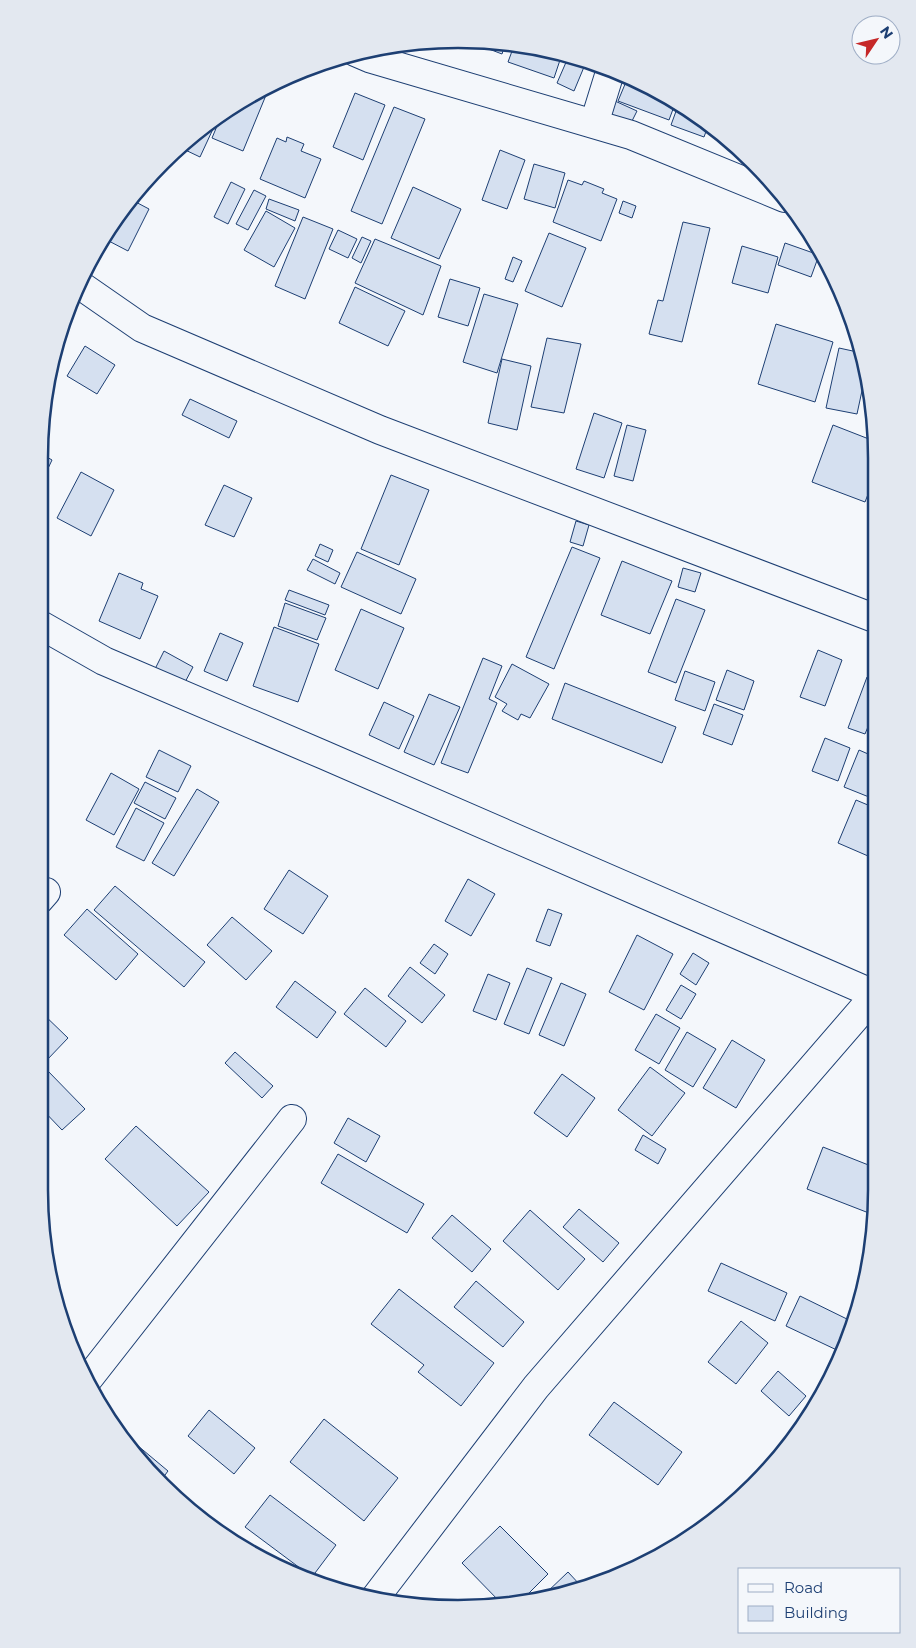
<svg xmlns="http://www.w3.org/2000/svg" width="916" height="1648" font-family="Montserrat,sans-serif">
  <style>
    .building { fill: #d5e0f0; stroke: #1d3f73 }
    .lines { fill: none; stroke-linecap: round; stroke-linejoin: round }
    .minor-casing { stroke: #1d3f73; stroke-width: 30 }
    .minor { stroke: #f4f7fb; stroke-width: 28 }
    .rim { fill: none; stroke: #1d3f73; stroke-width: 2.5 }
  </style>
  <rect width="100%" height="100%" fill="#f4f7fb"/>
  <!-- building -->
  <path class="building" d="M 468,41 L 506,42 L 502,54 Z
    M 515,43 L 562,54 L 554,78 L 508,62 Z
    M 567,60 L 584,67 L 574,91 L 557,83 Z
    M 628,77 L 667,95 L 676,101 L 669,120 L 618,101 Z
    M 271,83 L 243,151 L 212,138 L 222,114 Z
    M 355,93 L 385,105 L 363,160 L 333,147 Z
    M 615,101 L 637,111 L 630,125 L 608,115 Z
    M 679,103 L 708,126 L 704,137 L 671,125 Z
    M 394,107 L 425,119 L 382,224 L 351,211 Z
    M 219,116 L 200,157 L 179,147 L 203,126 Z
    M 287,137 L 304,144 L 301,151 L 321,159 L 305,198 L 260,179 L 277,138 L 286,142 Z
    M 500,150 L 525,160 L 507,209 L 482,200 Z
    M 534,164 L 565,173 L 555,208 L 524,199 Z
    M 568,180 L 582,185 L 584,181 L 604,189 L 602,193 L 617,199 L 601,241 L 553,222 Z
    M 231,182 L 245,189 L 228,224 L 214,217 Z
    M 413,187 L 461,209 L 439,259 L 391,238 Z
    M 254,190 L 266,196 L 248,230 L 236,224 Z
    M 130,199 L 149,209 L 128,251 L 105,239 L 116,219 Z
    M 269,199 L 299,210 L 295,221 L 266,209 Z
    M 623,201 L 636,206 L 632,218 L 619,213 Z
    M 266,211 L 295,228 L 274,267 L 244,250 Z
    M 303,217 L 333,229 L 305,299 L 275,286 Z
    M 683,222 L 710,228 L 682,342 L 649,334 L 658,300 L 663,301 Z
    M 338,230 L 357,239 L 348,258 L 329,249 Z
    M 549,233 L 586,248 L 562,307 L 525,291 Z
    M 362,237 L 371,241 L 361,263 L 352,258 Z
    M 375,239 L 441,266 L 423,315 L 355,283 Z
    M 785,243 L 819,255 L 811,277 L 778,265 Z
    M 742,246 L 778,257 L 768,293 L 732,283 Z
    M 513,257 L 522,261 L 513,282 L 505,279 Z
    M 450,279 L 480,288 L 468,326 L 438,317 Z
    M 355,287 L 405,311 L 388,346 L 339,323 Z
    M 484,294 L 518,304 L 497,373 L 463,362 Z
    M 776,324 L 833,342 L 815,402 L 758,384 Z
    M 547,338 L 581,344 L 564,413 L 531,407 Z
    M 85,346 L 115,365 L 97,394 L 67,376 Z
    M 839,348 L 862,353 L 866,372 L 857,414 L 826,408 Z
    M 502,359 L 531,366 L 517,430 L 488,423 Z
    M 190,399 L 237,421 L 229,438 L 182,415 Z
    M 594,413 L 622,423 L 604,478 L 576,469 Z
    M 627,425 L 646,430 L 633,481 L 614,476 Z
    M 833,425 L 874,441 L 874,479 L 865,502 L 812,482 Z
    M 40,453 L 52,460 L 44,477 L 40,475 Z
    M 81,472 L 114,490 L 91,536 L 57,518 Z
    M 391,475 L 429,490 L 399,565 L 361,549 Z
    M 224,485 L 252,498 L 234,537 L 205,525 Z
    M 576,521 L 589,525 L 583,546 L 570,542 Z
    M 320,544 L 333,550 L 328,562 L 315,556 Z
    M 572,547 L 600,558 L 554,669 L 526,657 Z
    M 357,552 L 416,579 L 401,614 L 341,587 Z
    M 313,559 L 340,573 L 335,584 L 307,570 Z
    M 622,561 L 672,581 L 650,634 L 601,615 Z
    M 683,568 L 701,573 L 695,592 L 678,587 Z
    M 119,573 L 143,583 L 141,589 L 158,596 L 140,639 L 99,621 Z
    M 289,590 L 329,605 L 325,615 L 285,600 Z
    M 676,599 L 705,610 L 676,683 L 648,672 Z
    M 285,603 L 326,618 L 317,640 L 278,626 Z
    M 361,609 L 404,628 L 378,689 L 335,670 Z
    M 274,627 L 319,644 L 298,702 L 253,686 Z
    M 220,633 L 243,643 L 227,681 L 204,671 Z
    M 818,650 L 842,660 L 825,706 L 800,697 Z
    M 164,651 L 193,667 L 182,688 L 153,673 Z
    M 483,658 L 502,666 L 489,699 L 497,703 L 468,773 L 441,763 Z
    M 512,664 L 549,684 L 530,718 L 521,714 L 518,720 L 502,711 L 507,704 L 495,697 Z
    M 727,670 L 754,681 L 744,710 L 716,700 Z
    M 685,671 L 715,682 L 705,711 L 675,700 Z
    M 867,677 L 875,680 L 875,710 L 865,734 L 848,728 Z
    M 565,683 L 676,727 L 662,763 L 552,719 Z
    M 429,694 L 460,707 L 434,765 L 404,752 Z
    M 384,702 L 414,716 L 399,749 L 369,735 Z
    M 714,704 L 743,715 L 732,745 L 703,734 Z
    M 825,738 L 850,748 L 838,781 L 812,771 Z
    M 159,750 L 191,766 L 178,792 L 146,777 Z
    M 859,750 L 875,757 L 875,795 L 874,799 L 844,787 Z
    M 111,773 L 139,789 L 114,835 L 86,820 Z
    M 145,782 L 176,798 L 165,819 L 134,803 Z
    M 197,789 L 219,802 L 174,876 L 152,863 Z
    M 856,800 L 875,808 L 875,859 L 838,843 Z
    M 136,808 L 164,823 L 144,861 L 116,847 Z
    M 289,870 L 328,896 L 303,934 L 264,909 Z
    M 468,879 L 495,894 L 471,936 L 445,921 Z
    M 115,886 L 205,962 L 184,987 L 94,910 Z
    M 87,909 L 138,954 L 116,980 L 64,935 Z
    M 548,909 L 562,914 L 550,946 L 536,941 Z
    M 232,917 L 272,951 L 246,980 L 207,945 Z
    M 637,935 L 673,954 L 644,1010 L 609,992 Z
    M 434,944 L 448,954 L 435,974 L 420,963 Z
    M 693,953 L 709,963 L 696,985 L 680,974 Z
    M 410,967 L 445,995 L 422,1023 L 388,996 Z
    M 527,968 L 552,978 L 529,1034 L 504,1024 Z
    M 488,974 L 510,983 L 496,1020 L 473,1011 Z
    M 295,981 L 336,1012 L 317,1038 L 276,1007 Z
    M 561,983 L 586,994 L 564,1046 L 539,1035 Z
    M 681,985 L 696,994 L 681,1019 L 666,1010 Z
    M 365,988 L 406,1021 L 386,1047 L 344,1014 Z
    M 39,1010 L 68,1038 L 46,1061 L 39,1054 Z
    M 656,1014 L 680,1028 L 659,1064 L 635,1050 Z
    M 687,1032 L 716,1049 L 693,1087 L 665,1070 Z
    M 732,1040 L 765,1060 L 736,1108 L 703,1088 Z
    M 235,1052 L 273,1086 L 262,1098 L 225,1063 Z
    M 650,1067 L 685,1093 L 652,1136 L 618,1110 Z
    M 46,1069 L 85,1109 L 62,1130 L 39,1106 L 39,1075 Z
    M 562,1074 L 595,1098 L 567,1137 L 534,1113 Z
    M 348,1118 L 380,1136 L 366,1162 L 334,1143 Z
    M 136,1126 L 209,1192 L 177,1226 L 105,1159 Z
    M 643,1135 L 666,1149 L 658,1164 L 635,1150 Z
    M 823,1147 L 876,1168 L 876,1209 L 874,1215 L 807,1189 Z
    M 338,1154 L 424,1204 L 407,1233 L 321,1183 Z
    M 579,1209 L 619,1243 L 603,1262 L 563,1227 Z
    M 530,1210 L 585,1259 L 558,1290 L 503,1241 Z
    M 452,1215 L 491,1249 L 472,1272 L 432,1238 Z
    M 721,1263 L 787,1293 L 775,1321 L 708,1291 Z
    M 476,1281 L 524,1322 L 503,1347 L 454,1307 Z
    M 399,1289 L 494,1363 L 461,1406 L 418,1372 L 424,1365 L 371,1324 Z
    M 800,1296 L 853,1322 L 841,1352 L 786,1326 Z
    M 741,1321 L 768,1343 L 736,1384 L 708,1362 Z
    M 778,1371 L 806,1396 L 789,1416 L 761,1391 Z
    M 614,1402 L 682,1452 L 658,1485 L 589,1435 Z
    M 209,1410 L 255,1448 L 234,1474 L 188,1436 Z
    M 324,1419 L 398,1478 L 364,1521 L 290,1462 Z
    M 131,1440 L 168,1471 L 162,1479 L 126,1446 Z
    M 270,1495 L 336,1545 L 312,1577 L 245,1527 Z
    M 500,1526 L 548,1574 L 522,1600 L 502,1604 L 462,1563 Z
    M 568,1572 L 581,1586 L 545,1594 Z"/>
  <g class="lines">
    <!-- minor casing -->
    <g class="minor-casing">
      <path id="minor" d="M 355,52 L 369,58 L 631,135 L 785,198
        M 594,124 L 611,69
        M 80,285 L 142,328 L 380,430 L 874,618
        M 39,624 L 104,661 L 324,755 L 876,995
        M 39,900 L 46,892
        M 89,1378 L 292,1119
        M 375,1598 L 536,1387 L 875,995"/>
    </g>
    <!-- minor -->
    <use href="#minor" class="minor"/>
  </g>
  <!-- crop -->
  <path d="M0 0H916V1648H0ZM458 48H458A410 410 0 0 1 868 458V1190A410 410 0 0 1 458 1600H458A410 410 0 0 1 48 1190V458A410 410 0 0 1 458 48Z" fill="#e3e8f0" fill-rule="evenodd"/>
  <path class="rim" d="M458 48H458A410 410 0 0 1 868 458V1190A410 410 0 0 1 458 1600H458A410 410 0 0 1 48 1190V458A410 410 0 0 1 458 48Z"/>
  <!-- legend -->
  <rect x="738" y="1568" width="162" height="65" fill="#f4f7fb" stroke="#9eadc5"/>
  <rect x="748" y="1584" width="25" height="8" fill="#f4f7fb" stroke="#9eadc5"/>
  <text x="784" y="1593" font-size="15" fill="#1d3f73">Road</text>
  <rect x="748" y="1606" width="25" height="15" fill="#d5e0f0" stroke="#9eadc5"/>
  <text x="784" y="1618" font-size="15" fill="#1d3f73">Building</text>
  <!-- north arrow -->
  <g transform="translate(876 40) rotate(55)"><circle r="24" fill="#f4f7fb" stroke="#9eadc5"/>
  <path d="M0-4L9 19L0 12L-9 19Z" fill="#c62828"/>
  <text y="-8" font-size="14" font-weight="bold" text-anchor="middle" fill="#1d3f73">N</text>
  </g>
</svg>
